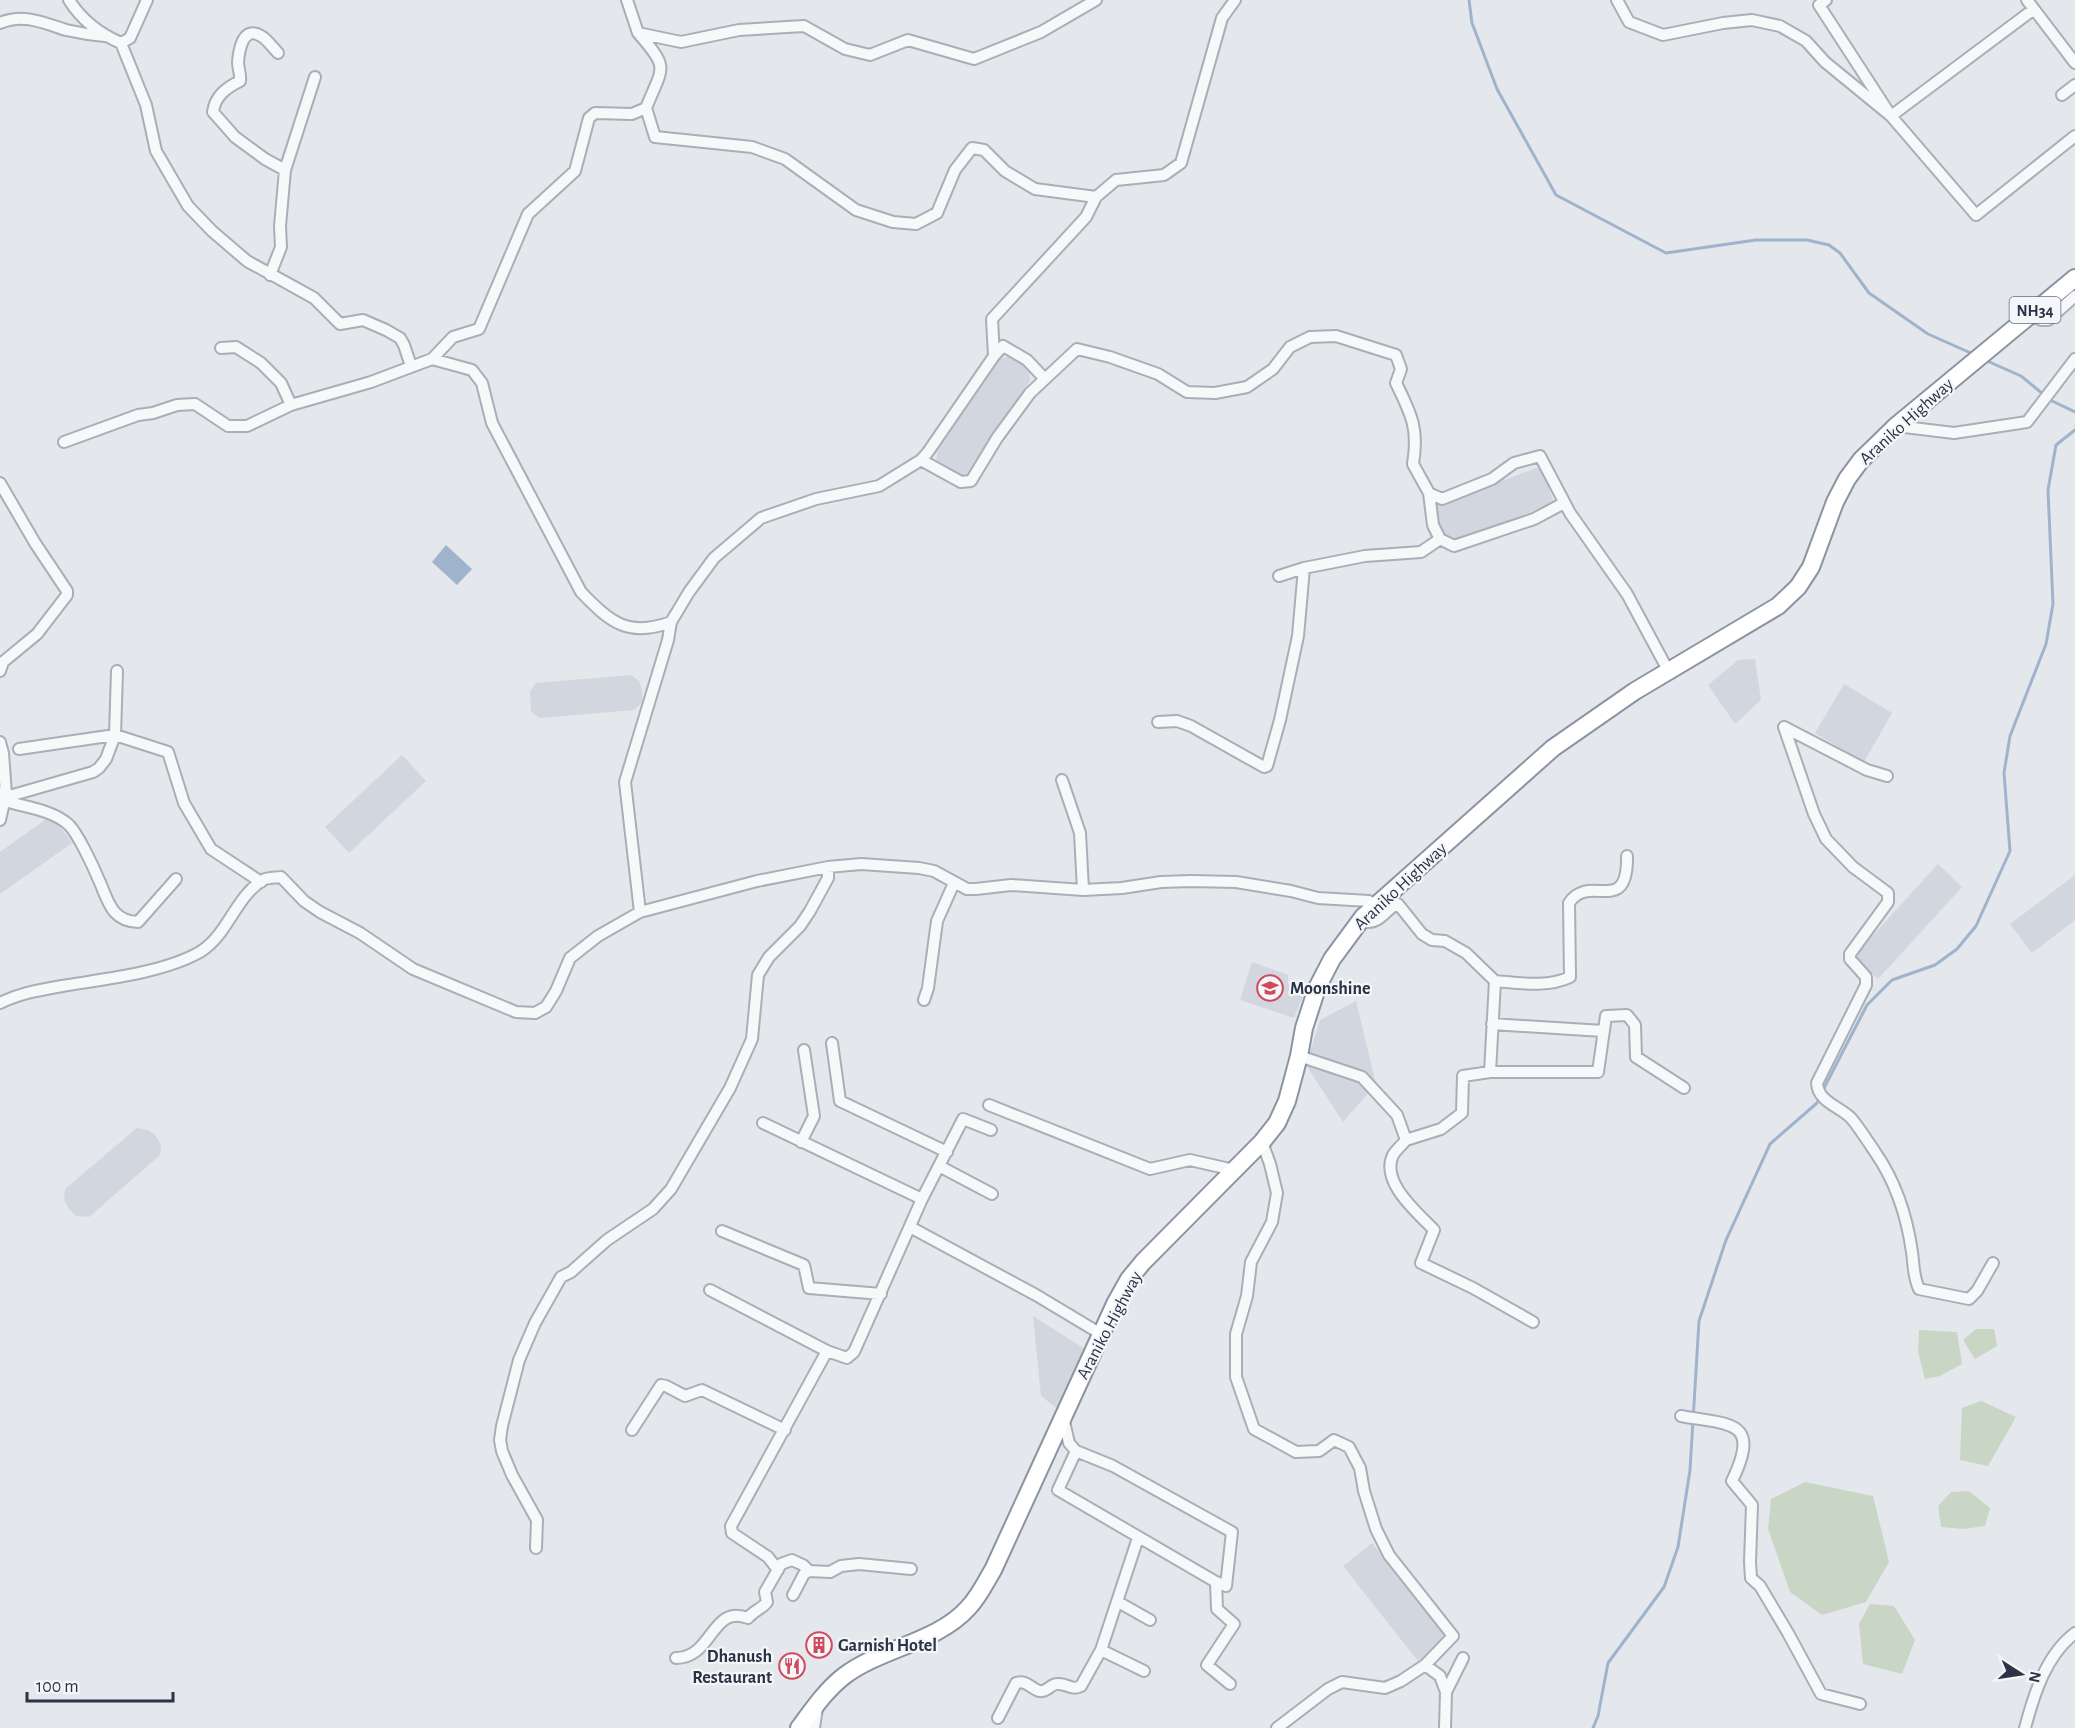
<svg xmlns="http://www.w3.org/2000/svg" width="2075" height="1728" font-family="'Alegreya Sans',sans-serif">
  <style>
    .built { fill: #d2d6de }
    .green { fill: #c9d6c5 }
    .water { fill: #9fb4cc }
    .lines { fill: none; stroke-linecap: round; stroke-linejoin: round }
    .stream { stroke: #9fb4cc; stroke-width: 3 }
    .minor-casing { stroke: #a9aeb7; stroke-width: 14 }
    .trunk-casing { stroke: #8b94a3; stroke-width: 20 }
    .minor { stroke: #f7f8fa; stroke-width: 10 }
    .trunk { stroke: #fff; stroke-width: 16 }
    .labels { text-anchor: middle; stroke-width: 4.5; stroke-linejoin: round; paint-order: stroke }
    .shield { fill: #f4f6f9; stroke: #676e7b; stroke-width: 1.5 }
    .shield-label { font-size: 16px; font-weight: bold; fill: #2b3445 }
    .street-label { font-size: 18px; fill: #2b3445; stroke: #f4f6f9 }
    .poi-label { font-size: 18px; font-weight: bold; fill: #2b3445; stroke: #f4f6f9; text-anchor: start }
  </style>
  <rect width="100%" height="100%" fill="#e4e7ec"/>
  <!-- built -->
  <path class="built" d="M 1010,356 L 1022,361 L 1029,370 L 1030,381 L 966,475 L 955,476 L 936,464 L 937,452 L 1000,359 Z
    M 1541,466 L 1554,503 L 1446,544 L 1432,507 Z
    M 1755,659 L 1761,700 L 1735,724 L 1708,685 L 1738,660 Z
    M 631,675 L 639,681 L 642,691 L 642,702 L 634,710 L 539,718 L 531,711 L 530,691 L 536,683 Z
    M 1844,684 L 1892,713 L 1864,762 L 1815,733 Z
    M 402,755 L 426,781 L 349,853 L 325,827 Z
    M 52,815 L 72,843 L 0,894 L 0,852 Z
    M 1938,864 L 1962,887 L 1878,979 L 1853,957 Z
    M 2075,875 L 2075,920 L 2032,953 L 2010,924 Z
    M 1252,962 L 1288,975 L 1288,984 L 1305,991 L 1294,1018 L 1240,1000 Z
    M 1356,1001 L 1376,1084 L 1343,1122 L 1306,1065 L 1320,1020 Z
    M 137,1128 L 148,1130 L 156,1136 L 161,1145 L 160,1155 L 89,1217 L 76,1216 L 69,1209 L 64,1200 L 65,1189 Z
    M 1033,1316 L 1088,1351 L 1059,1410 L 1041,1396 Z
    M 1372,1543 L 1447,1638 L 1418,1661 L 1343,1566 Z"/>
  <!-- green -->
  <path class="green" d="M 1976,1329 L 1994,1329 L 1997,1346 L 1975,1359 L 1963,1340 Z
    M 1919,1330 L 1957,1332 L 1962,1364 L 1940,1376 L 1925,1379 L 1918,1352 Z
    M 1981,1401 L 2016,1417 L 1988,1466 L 1960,1460 L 1962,1408 Z
    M 1805,1482 L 1873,1496 L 1889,1562 L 1866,1602 L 1822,1615 L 1790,1592 L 1768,1529 L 1771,1499 Z
    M 1969,1491 L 1990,1508 L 1985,1526 L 1963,1529 L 1941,1527 L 1938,1506 L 1951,1492 Z
    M 1870,1604 L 1894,1606 L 1915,1640 L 1902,1674 L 1863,1664 L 1859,1624 Z"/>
  <!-- water -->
  <path class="water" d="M 446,545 L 472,569 L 457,585 L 432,562 Z"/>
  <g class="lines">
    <!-- stream -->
    <path class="stream" d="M 1469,0 L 1472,23 L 1497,89 L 1556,195 L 1666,253 L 1756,240 L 1807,240 L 1829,245 L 1840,253 L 1869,293 L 1928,334 L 1973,354
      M 1985,360 L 2021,376 L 2043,394
      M 2048,399 L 2075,412
      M 1823,1090 L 1867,1005 L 1892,980 L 1935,965 L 1957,949 L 1976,926 L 2010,851 L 2004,773 L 2010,736 L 2046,644 L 2053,604 L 2048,490 L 2056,445 L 2075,430
      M 1593,1728 L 1598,1716 L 1608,1663 L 1664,1587 L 1678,1547 L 1690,1470 L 1699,1321 L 1726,1240 L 1770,1144 L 1817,1103 L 1820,1096"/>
    <!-- minor casing -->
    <g class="minor-casing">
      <path id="minor" d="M 69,0 C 81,19 100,34 121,43
        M 627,0 L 638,33 L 681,42 L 739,30 L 804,26 L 845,49 L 870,55 L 908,40 L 974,59 L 1041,32 L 1096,0
        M 1617,0 L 1629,22 L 1663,35 L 1723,23 L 1752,20 L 1780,26 L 1806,41 L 1825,62 L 1891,116 L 2034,9
        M 1826,0 L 1819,5 L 1891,116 L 1976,215 L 2075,136
        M 2027,0 L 2075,63
        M 0,23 C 24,13 44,23 66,30 C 79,33 92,35 105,36
        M 638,33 C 670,69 663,66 646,108 L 655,137 L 752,147 L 785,159 L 856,210 L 893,222 L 916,224 L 937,213 L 955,170 L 972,148 L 984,150 L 1005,171 L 1035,189 L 1096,197 L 1116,180 L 1164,175 L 1181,163 L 1222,18 L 1235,0
        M 121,43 L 146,105 L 156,151 L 188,206 L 212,231 L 247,261 L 314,298 L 340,324 L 363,320 L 386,330 L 400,338 L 404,345 L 411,366
        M 121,43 L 130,38 L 147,0
        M 278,53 C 273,48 267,39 261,36 C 243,25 239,50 238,62 C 238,69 241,74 240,81 C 226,88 215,96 213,112 L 235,137 L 265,159 L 285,170
        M 2062,95 L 2075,85
        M 270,275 L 281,247 L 280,226 L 285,170 L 315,77
        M 2030,315 L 2041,320 L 2048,320 L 2075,296
        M 221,348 L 236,347 L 261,363 L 281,383 L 291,405
        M 994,356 L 992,319 L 1086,217 L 1096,197
        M 432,359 L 472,370 L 482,383 L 492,423 L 581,592 C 610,622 628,638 671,622
        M 1896,426 L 1954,433 L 2027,422 L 2075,359
        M 64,442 L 138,415 L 153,413 L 177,405 L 195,404 L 228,426 L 247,426 L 291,405 L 371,382 L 432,359 L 453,337 L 479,329 L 528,214 L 575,171 L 589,118 L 595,113 L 632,114 L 646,108
        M 921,460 L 961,482 L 971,481 L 997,438 L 1030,393 L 1077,349 L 1110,357 L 1158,374 L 1187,392 L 1215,393 L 1247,387 L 1273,369 L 1290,347 L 1310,337 L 1336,336 L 1396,355 L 1401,369 L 1396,383 C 1411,414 1419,428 1413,464 L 1429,493 L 1442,499 L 1492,479 L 1514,463 L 1540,456 L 1570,513 L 1627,594 L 1669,672
        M 0,483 L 35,543 L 67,591 L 67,595 L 37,634 L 3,662 L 0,671
        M 1429,493 L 1433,525 L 1440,539 L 1454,546 L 1534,519 L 1564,503
        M 1279,576 L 1304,568 L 1365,556 L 1421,552 L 1440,539
        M 1158,722 L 1177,721 L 1191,726 L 1264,767 L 1267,766 L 1280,720 L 1298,636 L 1304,568
        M 1784,727 L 1814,814 L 1826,839 L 1853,867 L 1888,893 L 1888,902 L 1850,954 L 1850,959 L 1866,977 L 1866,985 L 1817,1083 C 1818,1102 1839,1106 1851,1118 C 1858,1126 1869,1143 1875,1152 C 1896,1182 1907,1217 1912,1252 C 1914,1266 1913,1276 1919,1289 L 1969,1299 L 1977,1291 L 1993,1263
        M 1784,727 L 1867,770 L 1887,776
        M 0,742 L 3,753 L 6,794 L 0,792
        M 19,749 L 115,735 L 168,752 L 184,803 L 211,849 L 261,882
        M 1062,780 L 1080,833 L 1083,890
        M 5,801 C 25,807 53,810 69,825 C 78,834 93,866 98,878 C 108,899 110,921 138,922 L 176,879
        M 0,820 L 6,794 L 13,795 L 93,772 L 99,768 L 106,759 L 115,735 L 117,671
        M 640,912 L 625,782 L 668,640 L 671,622 L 689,592 L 714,558 L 761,518 L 816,499 L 879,486 L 921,460 L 928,452 L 994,356 L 1003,346 L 1027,360 L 1044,378
        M 1363,917 L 1367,922 C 1381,923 1386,908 1398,904 L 1422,934 L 1432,940 L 1445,941 L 1466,953 L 1495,981 L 1490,1072
        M 1495,981 C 1520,983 1547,988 1570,977 L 1569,903 C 1589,872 1628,918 1627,856
        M 924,1000 L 928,988 L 937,921 L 954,883
        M 0,1003 C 20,993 40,990 62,986 C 104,979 163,973 200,952 C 228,935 235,897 263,880 C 268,877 276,878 281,877 L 304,901 L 320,912 L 360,933 L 413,969 L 516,1012 L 535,1013 L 546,1007 L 556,991 L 570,958 L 598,936 L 640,912 L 757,881 L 828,867 L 861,864 L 919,868 L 934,871 L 967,889 L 976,889 L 1011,885 L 1083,890 L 1122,888 L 1161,882 L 1191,881 L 1236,882 L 1291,891 L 1318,898 L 1369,901 L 1376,905
        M 1492,1024 L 1603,1031
        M 832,1043 L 840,1101 L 947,1152
        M 1299,1056 L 1362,1077 L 1397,1115 L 1406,1140 C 1402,1145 1396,1150 1393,1155 C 1380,1182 1417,1212 1434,1230 L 1421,1263 L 1473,1288 L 1533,1322
        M 989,1105 L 1150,1169 L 1190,1160 L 1234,1170
        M 763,1123 L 922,1199
        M 1406,1140 L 1441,1129 L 1462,1113 L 1463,1076 L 1490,1072 L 1598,1072 L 1606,1016 L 1627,1015 L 1635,1025 L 1636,1057 L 1684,1088
        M 801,1142 L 814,1116 L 804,1050
        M 1262,1142 L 1270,1164 L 1277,1193 L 1272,1222 L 1251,1262 L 1247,1296 L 1236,1334 L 1236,1377 L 1254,1429 L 1296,1452 L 1319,1451 L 1334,1440 L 1349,1447 L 1360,1468 L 1364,1491 L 1376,1529 L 1389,1555 L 1453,1636 L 1425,1665 L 1440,1676 L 1446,1692
        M 939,1166 L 992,1194
        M 910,1227 L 1036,1295 L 1101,1334
        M 722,1231 L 804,1265 L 809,1288 L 881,1294
        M 710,1290 L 827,1351 L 731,1526 L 732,1533 L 768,1557 L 778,1570
        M 827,1351 L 847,1358 L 854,1352 L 922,1199 L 963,1119 L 991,1130
        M 1681,1416 C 1729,1425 1762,1419 1732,1481 L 1752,1505 L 1750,1562 L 1751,1578 L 1760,1586 L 1788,1633 L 1821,1694 L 1860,1704
        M 1063,1417 L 1069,1443 L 1076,1451 L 1058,1490 L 1216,1582
        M 632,1430 L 661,1385 L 666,1386 L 685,1396 L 702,1390 L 785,1430
        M 1076,1451 L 1113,1466 L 1232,1532 L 1226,1586 L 1216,1582 L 1217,1609 L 1234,1624 L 1207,1665 L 1230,1684
        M 536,1548 L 537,1520 L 512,1475 L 502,1451 L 500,1440 L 502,1426 L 519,1360 L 535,1323 L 561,1277 L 571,1272 L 607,1240 L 653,1209 L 671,1189 L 730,1088 L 752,1039 L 758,975 L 769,957 L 800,926 L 810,911 L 828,878 L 828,867
        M 793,1595 L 804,1574 L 809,1571 L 830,1572 L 841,1566 L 859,1564 L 911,1569
        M 1118,1602 L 1150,1620
        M 1101,1650 L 1144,1671
        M 676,1658 C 713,1658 711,1604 748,1618 C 753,1611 762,1609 767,1602 L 765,1592 L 781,1564 L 792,1560 L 803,1565 L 809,1571
        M 998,1718 L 1016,1683 C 1027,1680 1030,1688 1039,1691 C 1047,1693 1050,1684 1057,1684 C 1067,1683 1071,1691 1081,1686 L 1101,1650 L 1138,1538
        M 814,1728 L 817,1708
        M 1277,1728 L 1328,1689 L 1342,1682 L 1385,1688 L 1401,1681 L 1425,1665
        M 1445,1728 L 1446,1692 L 1463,1658
        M 2025,1728 C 2034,1694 2046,1655 2075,1633"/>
    </g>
    <!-- trunk casing -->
    <g class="trunk-casing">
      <path id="trunk" d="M 799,1728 C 813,1709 826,1690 844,1676 C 881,1648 938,1642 968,1608 C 979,1597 985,1583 993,1570 L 1115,1304 L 1129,1279 L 1143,1262 L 1262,1142 L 1277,1123 L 1287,1101 L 1299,1056 L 1304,1028 L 1317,988 L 1332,959 L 1363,917 L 1553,748 L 1635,691 L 1778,606 L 1798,587 L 1811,567 L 1835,502 L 1847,479 L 1861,460 L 1896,426 L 2075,278"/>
    </g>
    <!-- minor -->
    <use href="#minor" class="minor"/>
    <!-- trunk -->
    <use href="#trunk" class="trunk"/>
  </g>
  <!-- icons -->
  <defs>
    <g id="school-ring" transform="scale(1.35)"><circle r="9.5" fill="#f4f6f9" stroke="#d1495b" stroke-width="1.5"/><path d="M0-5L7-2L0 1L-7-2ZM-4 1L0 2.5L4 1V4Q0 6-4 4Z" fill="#d1495b"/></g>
    <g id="building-ring" transform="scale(1.35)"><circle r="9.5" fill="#f4f6f9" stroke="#d1495b" stroke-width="1.5"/><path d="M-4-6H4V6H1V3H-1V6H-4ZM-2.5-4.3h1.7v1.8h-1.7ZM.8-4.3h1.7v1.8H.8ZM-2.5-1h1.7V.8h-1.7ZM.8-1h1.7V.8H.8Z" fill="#d1495b"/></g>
    <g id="restaurant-ring" transform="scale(1.35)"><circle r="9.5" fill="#f4f6f9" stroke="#d1495b" stroke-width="1.5"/><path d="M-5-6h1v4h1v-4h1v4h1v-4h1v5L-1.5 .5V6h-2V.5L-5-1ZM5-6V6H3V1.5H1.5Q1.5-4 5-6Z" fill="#d1495b"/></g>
  </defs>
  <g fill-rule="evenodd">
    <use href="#school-ring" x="1270" y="988"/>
    <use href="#building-ring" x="819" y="1645"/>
    <use href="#restaurant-ring" x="792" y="1666"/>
  </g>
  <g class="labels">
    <!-- shield labels -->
    <rect class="shield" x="2009.5" y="297" width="51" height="26" rx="4.5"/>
    <g class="shield-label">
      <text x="2035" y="316">NH34</text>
    </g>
    <!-- street labels -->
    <g class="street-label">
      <text transform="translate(1906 421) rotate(-42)" y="6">Araniko Highway</text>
      <text transform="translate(1400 886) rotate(-43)" y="6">Araniko Highway</text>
      <text transform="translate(1109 1325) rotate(-62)" y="6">Araniko Highway</text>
    </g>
    <!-- poi labels -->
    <g class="poi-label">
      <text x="1290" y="994">Moonshine</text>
      <text x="838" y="1651">Garnish Hotel</text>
      <text x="772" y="1662" text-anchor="end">Dhanush<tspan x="772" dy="21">Restaurant</tspan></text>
    </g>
  </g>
  <!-- north arrow -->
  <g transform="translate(2021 1674) rotate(102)" stroke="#f4f6f9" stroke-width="4.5" paint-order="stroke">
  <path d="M0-4.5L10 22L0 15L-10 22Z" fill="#2b3445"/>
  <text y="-9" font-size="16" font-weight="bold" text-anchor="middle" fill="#2b3445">N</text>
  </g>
  <!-- scale -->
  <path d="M27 1692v9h146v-9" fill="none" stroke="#2b3445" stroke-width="3"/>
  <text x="36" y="1692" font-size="18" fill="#2b3445" stroke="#f4f6f9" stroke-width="4.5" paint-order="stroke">100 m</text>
</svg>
